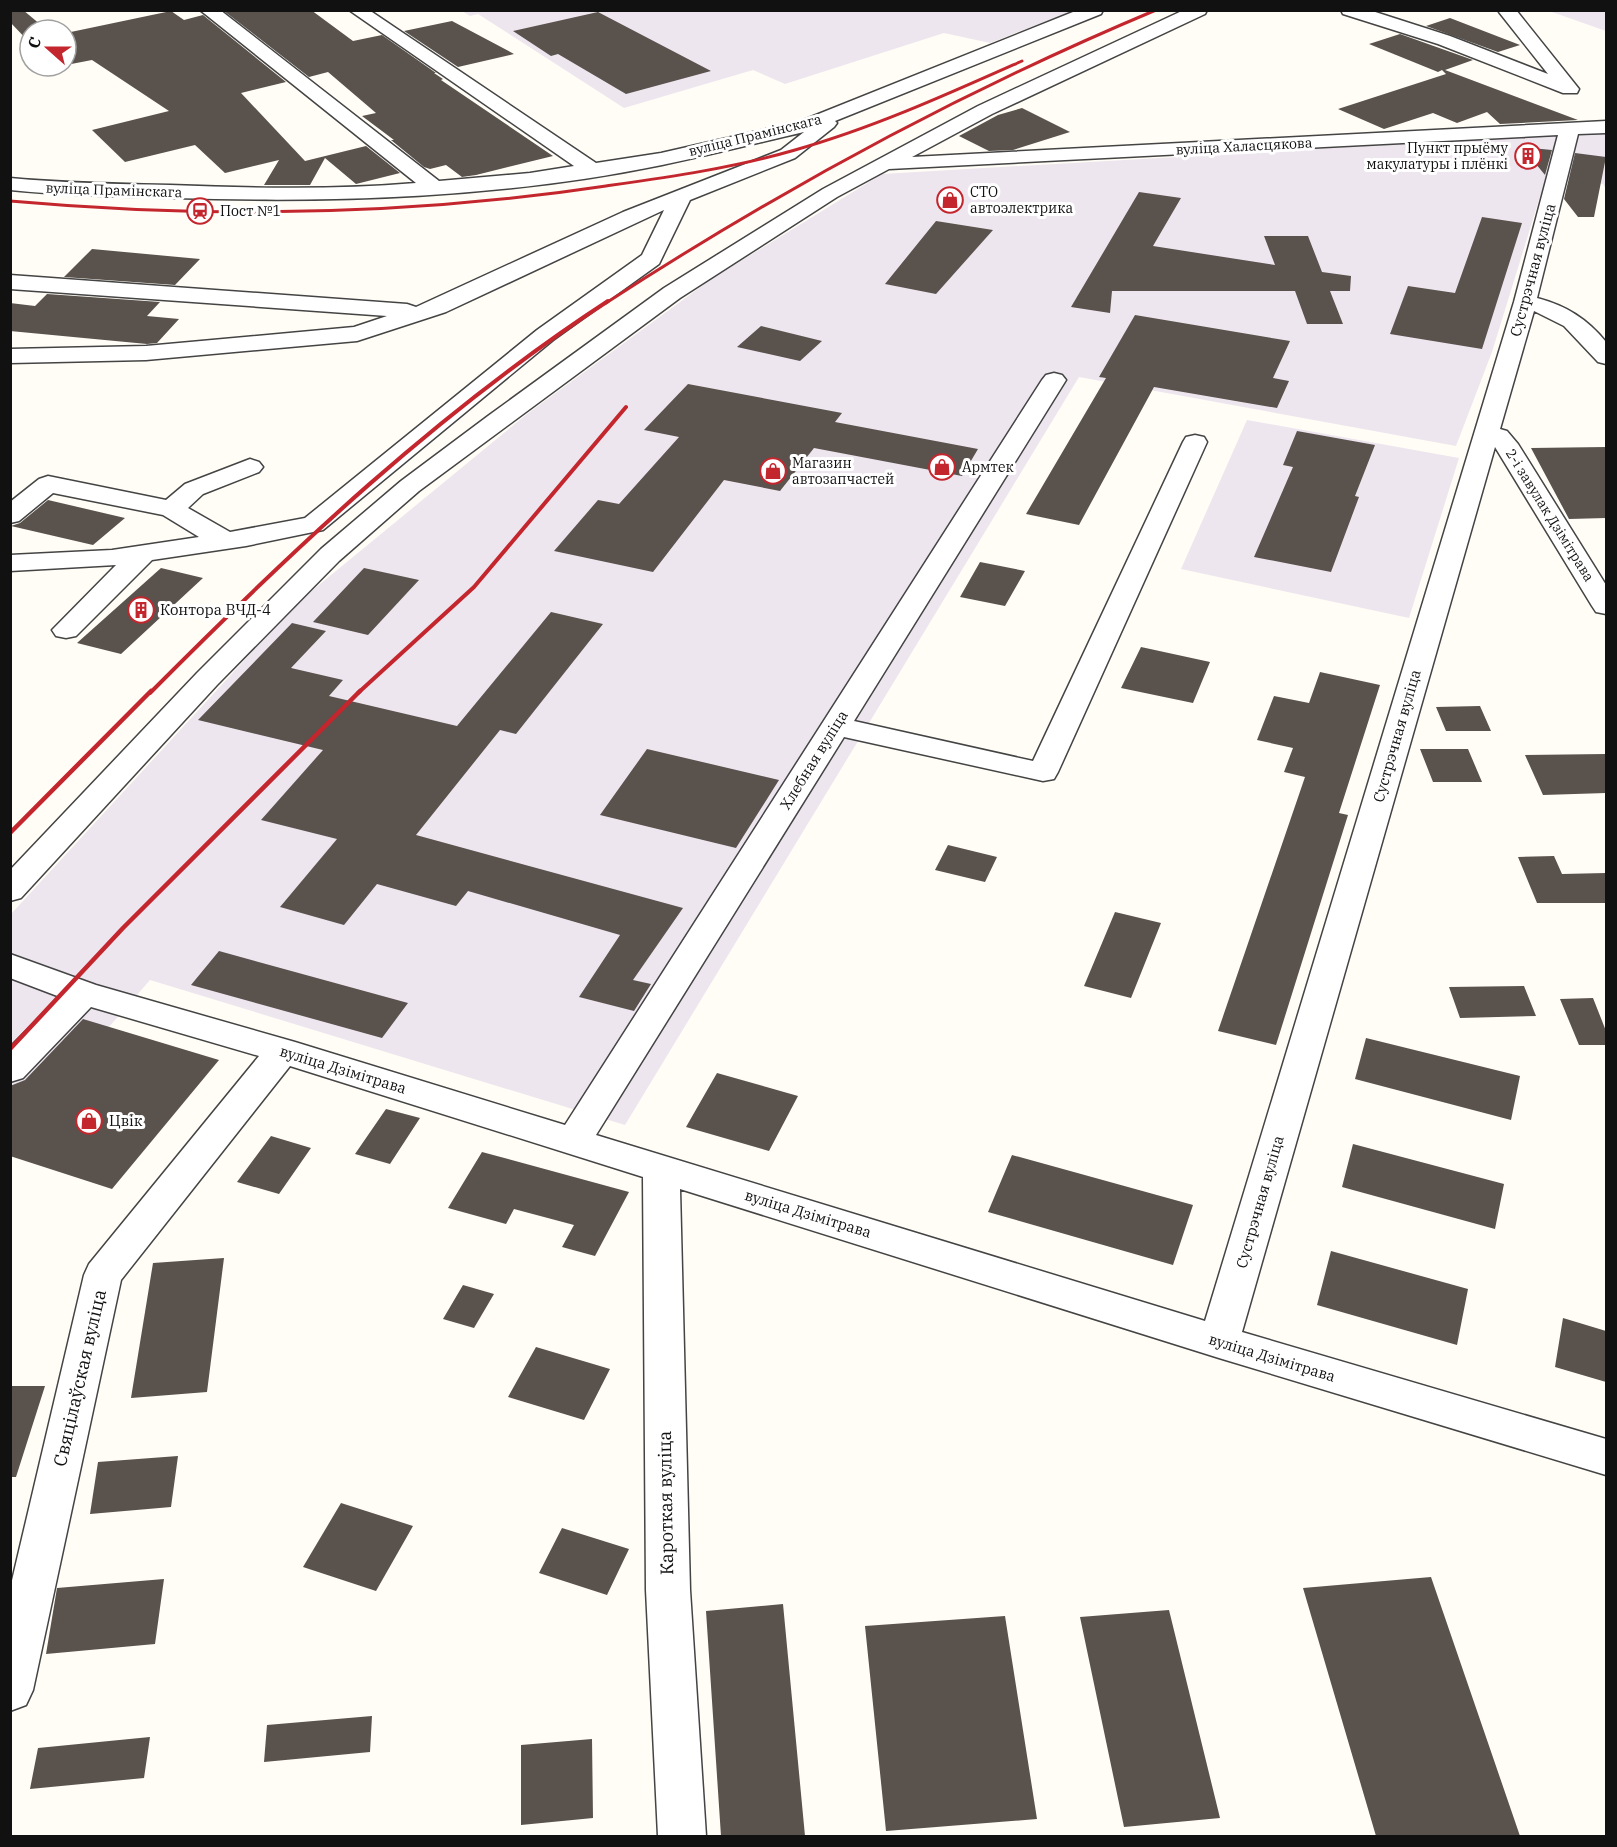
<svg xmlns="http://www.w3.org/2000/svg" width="1617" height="1847" font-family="'IBM Plex Serif',serif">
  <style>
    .industrial { fill: #eee6ef }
    .building { fill: #5a524d }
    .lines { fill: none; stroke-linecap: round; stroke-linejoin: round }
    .minor-casing { stroke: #444; stroke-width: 3 }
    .minor { fill: #fff; fill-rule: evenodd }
    .rail-far2 { stroke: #c4262e; stroke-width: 3 }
    .rail-far1 { stroke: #c4262e; stroke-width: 4 }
    .rail { stroke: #c4262e; stroke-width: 4.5 }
    .labels { text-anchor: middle; stroke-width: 6; stroke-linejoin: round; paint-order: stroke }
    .far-street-label { font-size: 14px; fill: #111; stroke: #fff }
    .far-poi-label { font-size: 14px; fill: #111; stroke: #fff; text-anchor: start }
    .street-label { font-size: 15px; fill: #111; stroke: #fff }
    .poi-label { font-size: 15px; fill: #111; stroke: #fff; text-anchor: start }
    .near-street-label { font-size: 18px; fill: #111; stroke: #fff }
  </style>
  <rect width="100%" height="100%" fill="#fffdf5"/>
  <!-- industrial -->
  <path class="industrial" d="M 462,11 L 1072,11 L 990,43 L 944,33 L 785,84 L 753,70 L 624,108 L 478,14 L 470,16 Z
    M 1549,11 L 1606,11 L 1606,31 Z
    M 1606,132 L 1606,189 L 1603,184 L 1546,177 L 1492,352 L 1456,446 L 1079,377 L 625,1125 L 150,980 L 11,1139 L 11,914 L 297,603 L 527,414 L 710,280 L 882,174 Z
    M 1247,420 L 1459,458 L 1409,618 L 1181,569 Z"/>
  <!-- building -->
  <path class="building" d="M 10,10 L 23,10 L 47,30 L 30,30 L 30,43 L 10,22 Z
    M 311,10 L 353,41 L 382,35 L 436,73 L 434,73 L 443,79 L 441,80 L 553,156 L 476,175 L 462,177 L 446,165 L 430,169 L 424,167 L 391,140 L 394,140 L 362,116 L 376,113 L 328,72 L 309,77 L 224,11 Z
    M 171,11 L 184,20 L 203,15 L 286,82 L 241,93 L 305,161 L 366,146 L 400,173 L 356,184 L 325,158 L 310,185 L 264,185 L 279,160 L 225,173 L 195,145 L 125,162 L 92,130 L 169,111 L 92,60 L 66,65 L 66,33 Z
    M 598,12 L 711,71 L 626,94 L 558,54 L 551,56 L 513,31 Z
    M 1450,18 L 1520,45 L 1498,52 L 1426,26 Z
    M 452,21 L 514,54 L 458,67 L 404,31 Z
    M 1400,34 L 1473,60 L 1445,70 L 1578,120 L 1500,124 L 1487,112 L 1457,123 L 1433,113 L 1384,129 L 1338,109 L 1446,74 L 1442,70 L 1438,72 L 1369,44 Z
    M 1022,108 L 1070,132 L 1013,150 L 989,151 L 959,136 L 998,115 Z
    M 1522,147 L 1552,150 L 1545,175 Z
    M 1575,153 L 1606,157 L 1594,217 L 1578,217 L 1564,199 Z
    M 1139,192 L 1181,198 L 1153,246 L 1275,265 L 1264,236 L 1308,236 L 1322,272 L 1351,276 L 1350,291 L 1330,291 L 1343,324 L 1307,324 L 1295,291 L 1112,291 L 1110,313 L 1071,307 Z
    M 1482,217 L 1522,223 L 1482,349 L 1390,334 L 1408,286 L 1455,293 Z
    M 936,221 L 993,230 L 936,294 L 885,284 Z
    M 92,249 L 200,259 L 175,285 L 64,277 Z
    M 47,294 L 160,302 L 147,316 L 179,319 L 157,343 L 147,344 L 10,331 L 10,303 L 35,306 Z
    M 1135,315 L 1290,341 L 1273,378 L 1289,381 L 1277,408 L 1154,387 L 1079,525 L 1026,514 L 1106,378 L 1099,377 Z
    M 761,326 L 822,341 L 800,361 L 737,347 Z
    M 688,384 L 842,413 L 835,422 L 978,449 L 962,476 L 814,448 L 780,491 L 724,480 L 653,572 L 554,551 L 598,500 L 619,504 L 679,437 L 644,430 Z
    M 1297,431 L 1375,445 L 1355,496 L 1359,497 L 1331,572 L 1254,557 L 1293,467 L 1283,465 Z
    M 1606,447 L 1606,518 L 1569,519 L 1531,448 Z
    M 48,500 L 125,518 L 93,545 L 11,526 L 20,523 Z
    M 980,562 L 1025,571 L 1005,606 L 960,597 Z
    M 161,568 L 203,578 L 121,654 L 77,643 Z
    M 364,568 L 419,580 L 368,635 L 313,622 Z
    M 551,612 L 603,624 L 516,734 L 500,730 L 416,835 L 683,908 L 633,980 L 651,984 L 634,1011 L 579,997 L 620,935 L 468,891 L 456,906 L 377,884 L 344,925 L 280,907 L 337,839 L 261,820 L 323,750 L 198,720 L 292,623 L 326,631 L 291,668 L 343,680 L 329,696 L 457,726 Z
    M 1141,647 L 1210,662 L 1193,703 L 1121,688 Z
    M 1320,672 L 1380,685 L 1339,813 L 1348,815 L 1276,1045 L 1218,1031 L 1305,777 L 1284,772 L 1293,748 L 1257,740 L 1274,696 L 1309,703 Z
    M 1480,706 L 1491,731 L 1446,731 L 1436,707 Z
    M 647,749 L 779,780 L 736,848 L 600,815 Z
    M 1420,749 L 1468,749 L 1482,782 L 1433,782 Z
    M 1606,754 L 1606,793 L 1543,795 L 1525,755 Z
    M 948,845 L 997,857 L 985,882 L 935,870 Z
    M 1554,856 L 1562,874 L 1606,873 L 1606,903 L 1537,903 L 1518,857 Z
    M 1115,912 L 1161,923 L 1131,998 L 1084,986 Z
    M 219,951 L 408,1003 L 382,1038 L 191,985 Z
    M 1524,986 L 1536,1016 L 1460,1018 L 1449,987 Z
    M 1593,998 L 1606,1031 L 1606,1045 L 1579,1045 L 1560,999 Z
    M 83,1019 L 219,1060 L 112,1189 L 10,1156 L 10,1086 L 25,1080 Z
    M 1366,1038 L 1520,1076 L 1511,1120 L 1355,1079 Z
    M 717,1073 L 798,1096 L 769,1151 L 686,1127 Z
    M 386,1109 L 420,1118 L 390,1164 L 355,1154 Z
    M 271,1136 L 311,1148 L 279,1194 L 237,1182 Z
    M 1353,1144 L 1504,1184 L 1495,1229 L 1342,1187 Z
    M 482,1152 L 629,1192 L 595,1256 L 562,1247 L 574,1225 L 514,1209 L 506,1224 L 448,1208 Z
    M 1012,1155 L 1193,1205 L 1173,1265 L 988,1212 Z
    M 1331,1251 L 1468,1289 L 1457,1345 L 1317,1305 Z
    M 224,1258 L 207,1392 L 131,1398 L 153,1263 Z
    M 463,1285 L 494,1294 L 474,1328 L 443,1319 Z
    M 1563,1318 L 1606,1331 L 1606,1382 L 1555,1367 Z
    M 536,1347 L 610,1369 L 584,1420 L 508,1397 Z
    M 10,1386 L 45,1386 L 16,1477 L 10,1477 Z
    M 178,1456 L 171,1507 L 90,1514 L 98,1462 Z
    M 341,1503 L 413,1526 L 376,1591 L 303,1567 Z
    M 562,1528 L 629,1549 L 607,1595 L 539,1573 Z
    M 1431,1577 L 1520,1836 L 1376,1836 L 1303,1588 Z
    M 164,1579 L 155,1644 L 46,1654 L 57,1588 Z
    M 783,1604 L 805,1836 L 721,1836 L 706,1611 Z
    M 1169,1610 L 1220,1818 L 1124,1827 L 1080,1617 Z
    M 1005,1616 L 1037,1819 L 886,1831 L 865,1626 Z
    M 372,1716 L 370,1752 L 264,1762 L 267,1725 Z
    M 150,1737 L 144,1778 L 30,1789 L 38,1748 Z
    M 592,1739 L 593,1818 L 521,1825 L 521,1745 Z"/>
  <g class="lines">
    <!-- minor casing -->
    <g class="minor-casing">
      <path id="minor" d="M 200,10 L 220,10 L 439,181 L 530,173 L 574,166 L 349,10 L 369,10 L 596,163 L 661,153 L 801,121 L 1078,10 L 1103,10 L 1101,14 L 835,121 L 837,123 L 834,127 L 795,158 L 690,200 L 659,264 L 553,340 L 323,530 L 246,546 L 152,560 L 76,636 L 66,638 L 56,636 L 52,630 L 116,565 L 10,571 L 10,555 L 112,550 L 199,537 L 163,515 L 53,493 L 19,521 L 10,523 L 10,502 L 39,479 L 48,476 L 166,500 L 185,484 L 250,459 L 259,462 L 263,467 L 259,472 L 203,494 L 188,508 L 230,532 L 305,518 L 537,330 L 642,255 L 664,210 L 446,312 L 357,341 L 146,360 L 10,363 L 10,349 L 146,346 L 354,327 L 387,316 L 10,289 L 10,275 L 407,304 L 416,307 L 623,212 L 781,150 L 804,132 C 757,143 710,155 662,165 C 502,198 337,203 174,198 C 119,196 65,196 10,190 L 10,178 C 63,183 117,184 170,185 C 252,188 334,190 416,183 Z
        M 1184,10 L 1207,10 L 1205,14 L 992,114 L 912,157 L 1606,121 L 1606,133 L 1578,134 L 1537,298 C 1567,306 1587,319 1606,342 L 1606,364 L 1598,362 L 1564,326 L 1534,311 L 1500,429 L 1507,431 L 1518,444 L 1606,585 L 1606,614 L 1596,612 L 1592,606 L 1495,447 L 1242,1332 L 1606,1439 L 1606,1475 L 1219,1358 L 680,1189 L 690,1590 L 706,1836 L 658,1836 L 646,1590 L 643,1177 L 290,1066 L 121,1280 L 33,1690 L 26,1705 L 10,1711 L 10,1589 L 84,1275 L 89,1264 L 259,1056 L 91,1007 L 23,1078 L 10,1082 L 10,1047 L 60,997 L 10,978 L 10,954 L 96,985 L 295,1042 L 565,1125 L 1042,380 L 1046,375 L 1054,373 L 1062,375 L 1066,380 L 854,721 L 1033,761 L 1183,442 L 1186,437 L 1195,435 L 1204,437 L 1207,442 L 1058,772 L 1054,779 L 1043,781 L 844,737 L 596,1135 L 1205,1321 L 1514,302 L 1558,135 L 889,169 L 837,197 L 680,298 L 419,491 L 339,561 L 217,685 L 21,898 L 10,901 L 10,870 L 197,673 L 321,549 L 401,481 L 488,416 L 664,288 L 823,189 L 978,106 Z
        M 1341,10 L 1369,10 L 1450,36 L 1548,74 L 1499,12 L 1516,10 L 1579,89 L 1577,93 L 1563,93 L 1438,44 L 1343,14 Z"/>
    </g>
    <!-- minor -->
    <use href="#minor" class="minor"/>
    <!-- rail-far2 -->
    <path class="rail-far2" d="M 10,201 C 211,219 406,216 606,186 C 669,177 733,168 795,150 C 873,128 948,94 1022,61
      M 606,303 C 780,190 965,90 1156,10"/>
    <!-- rail-far1 -->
    <path class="rail-far1" d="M 150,693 C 292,550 439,411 608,301
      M 358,693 L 474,587 L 626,407"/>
    <!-- rail -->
    <path class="rail" d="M 10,833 L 151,691
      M 10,1049 L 123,928 L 360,691"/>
  </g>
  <!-- icons -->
  <defs>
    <g id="building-ring" transform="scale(1.35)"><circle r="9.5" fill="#fff" stroke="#c4262e" stroke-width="1.5"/><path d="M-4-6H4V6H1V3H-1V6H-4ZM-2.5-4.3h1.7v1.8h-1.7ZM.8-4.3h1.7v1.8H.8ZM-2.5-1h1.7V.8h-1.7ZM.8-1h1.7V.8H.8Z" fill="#c4262e"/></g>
    <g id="shop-ring" transform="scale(1.35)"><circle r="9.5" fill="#fff" stroke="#c4262e" stroke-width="1.5"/><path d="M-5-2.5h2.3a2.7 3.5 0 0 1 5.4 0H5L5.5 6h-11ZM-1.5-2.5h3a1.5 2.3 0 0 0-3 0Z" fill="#c4262e"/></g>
    <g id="station-ring" transform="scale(1.35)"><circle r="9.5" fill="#fff" stroke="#c4262e" stroke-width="1.5"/><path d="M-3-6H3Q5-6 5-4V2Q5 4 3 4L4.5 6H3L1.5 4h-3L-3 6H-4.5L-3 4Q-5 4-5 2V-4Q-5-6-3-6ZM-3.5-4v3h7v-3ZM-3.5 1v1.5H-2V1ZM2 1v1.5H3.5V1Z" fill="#c4262e"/></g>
  </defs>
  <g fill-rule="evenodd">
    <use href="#building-ring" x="1528" y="156"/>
    <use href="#shop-ring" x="950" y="200"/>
    <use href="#station-ring" x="200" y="211"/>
    <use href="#shop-ring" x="942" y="467"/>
    <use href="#shop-ring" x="773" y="471"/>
    <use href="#building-ring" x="141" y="610"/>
    <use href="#shop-ring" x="89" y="1121"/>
  </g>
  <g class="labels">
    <!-- far-street labels -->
    <g class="far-street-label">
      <text transform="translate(755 135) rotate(-14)" y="5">вуліца Прамінскага</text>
      <text transform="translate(1244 146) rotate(-3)" y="5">вуліца Халасцякова</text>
      <text transform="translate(114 190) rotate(2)" y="5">вуліца Прамінскага</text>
      <text transform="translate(1550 515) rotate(58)" y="5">2-і завулак Дзімітрава</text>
    </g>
    <!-- far-poi labels -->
    <g class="far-poi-label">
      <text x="1508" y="153" text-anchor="end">Пункт прыёму<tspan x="1508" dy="16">макулатуры і плёнкі</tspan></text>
      <text x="970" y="197">СТО<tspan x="970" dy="16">автоэлектрика</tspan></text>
      <text x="220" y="216">Пост №1</text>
      <text x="792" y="468">Магазин<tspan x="792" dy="16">автозапчастей</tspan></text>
      <text x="962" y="472">Армтек</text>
    </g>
    <!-- street labels -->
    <g class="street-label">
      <text transform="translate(1533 270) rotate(-75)" y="5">Сустрэчная вуліца</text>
      <text transform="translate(1397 736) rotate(-74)" y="5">Сустрэчная вуліца</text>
      <text transform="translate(814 760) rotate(-58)" y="5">Хлебная вуліца</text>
      <text transform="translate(343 1070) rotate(17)" y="5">вуліца Дзімітрава</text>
      <text transform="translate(1260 1202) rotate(-74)" y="5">Сустрэчная вуліца</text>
      <text transform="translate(808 1214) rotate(17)" y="5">вуліца Дзімітрава</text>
      <text transform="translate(1272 1358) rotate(17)" y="5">вуліца Дзімітрава</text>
    </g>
    <!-- poi labels -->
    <g class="poi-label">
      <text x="160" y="615">Контора ВЧД-4</text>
      <text x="109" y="1126">Цвік</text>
    </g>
    <!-- near-street labels -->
    <g class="near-street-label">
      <text transform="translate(80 1378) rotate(-77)" y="6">Свяцілаўская вуліца</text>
      <text transform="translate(666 1503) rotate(-91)" y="6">Кароткая вуліца</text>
    </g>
  </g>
  <!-- border -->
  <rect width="1617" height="1847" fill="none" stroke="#111111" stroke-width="24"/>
  <!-- north arrow -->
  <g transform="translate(48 48) rotate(291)"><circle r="28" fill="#ffffff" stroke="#a0a0a0" stroke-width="1.5"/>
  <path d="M0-4.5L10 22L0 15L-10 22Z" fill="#c4262e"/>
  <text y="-9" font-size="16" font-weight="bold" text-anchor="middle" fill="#111111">С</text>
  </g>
</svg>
